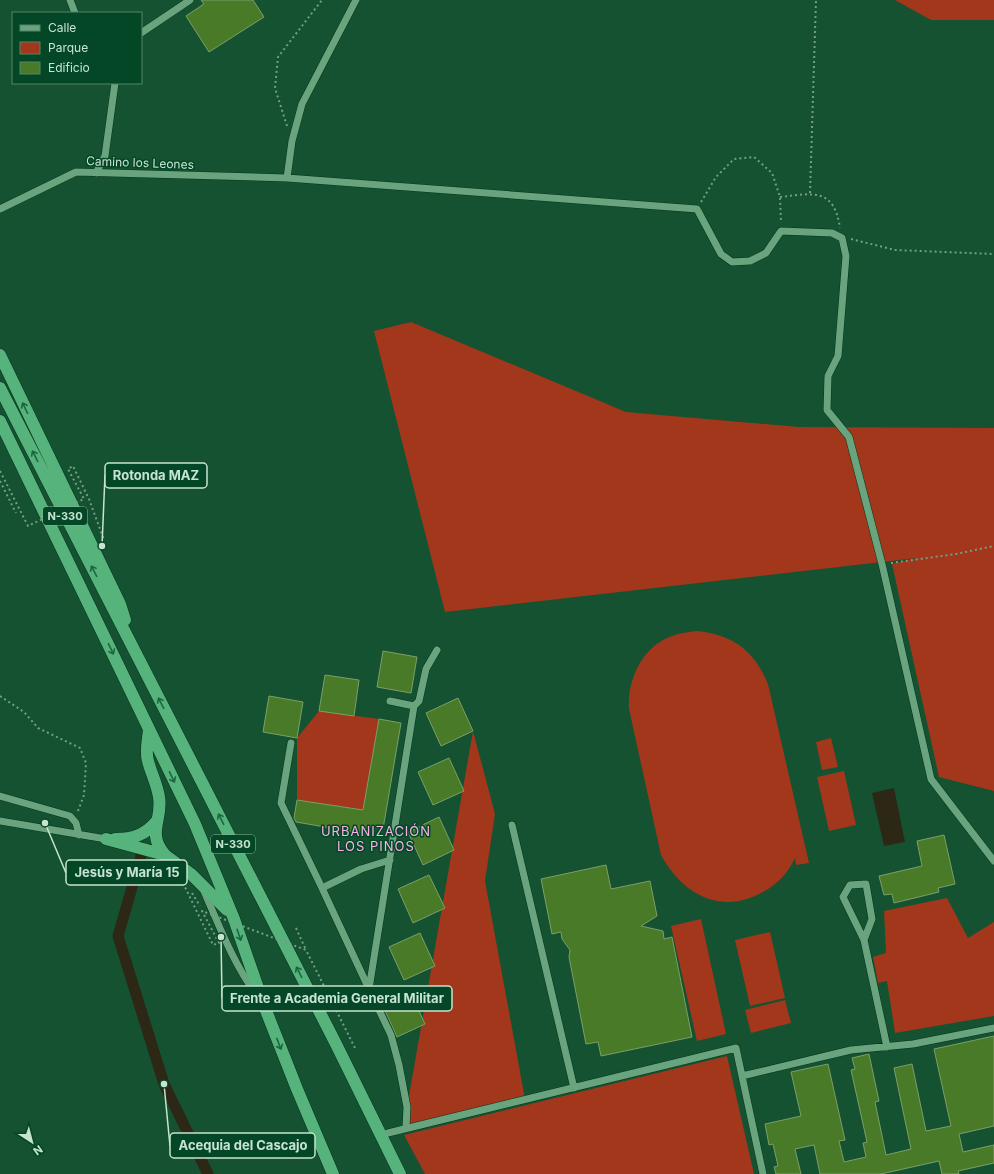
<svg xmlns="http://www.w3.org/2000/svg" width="994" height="1174" font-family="Inter,sans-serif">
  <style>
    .green { fill: #a2371b }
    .water { fill: #2d2816 }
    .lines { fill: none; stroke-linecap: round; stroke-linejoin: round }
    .canal { stroke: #2d2816; stroke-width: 11 }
    .building { fill: #487a27; stroke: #7c9f6a }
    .minor-casing { stroke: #05351c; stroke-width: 8 }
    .highway-casing { stroke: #05351c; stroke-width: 13 }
    .path { stroke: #739f85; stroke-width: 2; stroke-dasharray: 2 3; stroke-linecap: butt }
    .minor { stroke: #69a47e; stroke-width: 7 }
    .highway { stroke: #56b37b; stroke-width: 12 }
    .path-bridge { stroke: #739f85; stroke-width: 2; stroke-dasharray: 2 3; stroke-linecap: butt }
    .oneway { stroke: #1d6740 }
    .labels { text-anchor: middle; stroke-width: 3; stroke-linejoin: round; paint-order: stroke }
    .shield { fill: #044727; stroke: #8cb59d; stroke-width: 1 }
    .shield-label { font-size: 11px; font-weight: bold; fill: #c7e4d0 }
    .street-label { font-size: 12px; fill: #c7e4d0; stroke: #044727 }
    .neighbourhood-label { font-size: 13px; letter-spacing: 1px; fill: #f6b4e7; stroke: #044727 }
    .leader { fill: none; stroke: #c7e4d0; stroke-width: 1.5 }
    .callout-dot { fill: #c7e4d0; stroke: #044727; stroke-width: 1.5 }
    .callout { fill: #044727; stroke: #c7e4d0; stroke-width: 1.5 }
    .callout-label { font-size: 13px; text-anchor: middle; font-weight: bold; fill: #c7e4d0 }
  </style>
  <rect width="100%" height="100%" fill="#145231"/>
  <!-- green -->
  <path class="green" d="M 895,0 L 994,0 L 994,20 L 931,20 Z
    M 411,322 L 626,412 L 799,427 L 994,428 L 994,791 L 939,777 L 892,564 L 917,558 L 445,612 L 374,331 Z
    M 697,631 C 733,635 754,650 768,684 L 809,863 L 796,865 L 795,858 C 787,875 776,886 759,894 C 718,915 681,892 661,855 L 629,709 C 627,679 643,646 672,636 C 680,633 689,632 697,631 Z
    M 319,711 L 379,719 L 363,810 L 297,800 L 297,738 Z
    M 473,731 L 495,814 L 485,881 L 525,1099 L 406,1128 L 407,1107 Z
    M 831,738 L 838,767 L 822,770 L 816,742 Z
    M 844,771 L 856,825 L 829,831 L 817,777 Z
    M 947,898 L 968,938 L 994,922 L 994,1016 L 895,1033 L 887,981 L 878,983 L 873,957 L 886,953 L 884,911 Z
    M 701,919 L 726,1034 L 697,1041 L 671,926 Z
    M 770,932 L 785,998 L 750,1006 L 735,940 Z
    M 785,1000 L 791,1023 L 751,1033 L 745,1010 Z
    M 727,1056 L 754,1174 L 425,1174 L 404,1135 Z"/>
  <!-- water -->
  <path class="water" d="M 894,788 L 905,842 L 884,846 L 872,793 Z"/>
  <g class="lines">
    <!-- canal -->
    <path class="canal" d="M 141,856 L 118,936 L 164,1084 L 208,1174"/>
  </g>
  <!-- building -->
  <path class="building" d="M 201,0 L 253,0 L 264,17 L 209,52 L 186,16 L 204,4 Z
    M 383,651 L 417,657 L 411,693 L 377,687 Z
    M 325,675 L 359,680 L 354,716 L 319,711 Z
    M 269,696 L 303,702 L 297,738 L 263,732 Z
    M 458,698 L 473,731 L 441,746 L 426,713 Z
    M 379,719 L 401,723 L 383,829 L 367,826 L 366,834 L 296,822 L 294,818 L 297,800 L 363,810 Z
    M 449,758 L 464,791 L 433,805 L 418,772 Z
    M 439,817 L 454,850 L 423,865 L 408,832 Z
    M 944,835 L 955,884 L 938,888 L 939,892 L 894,903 L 892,894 L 884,895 L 879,876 L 922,866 L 917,841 Z
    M 606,865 L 611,889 L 650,881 L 657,916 L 641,926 L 663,931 L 664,939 L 672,937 L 692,1037 L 601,1056 L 598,1042 L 586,1044 L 569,957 L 570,950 L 562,939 L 561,932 L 552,934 L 541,879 Z
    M 429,875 L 445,908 L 413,923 L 398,889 Z
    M 420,933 L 435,966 L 404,980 L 389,947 Z
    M 410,991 L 425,1024 L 397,1037 L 382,1004 Z
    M 994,1036 L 994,1126 L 959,1134 L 963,1152 L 994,1145 L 994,1163 L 958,1171 L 959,1174 L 942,1174 L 939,1161 L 881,1174 L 820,1174 L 814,1145 L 795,1149 L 801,1174 L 776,1174 L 774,1167 L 778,1166 L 773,1144 L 769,1145 L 765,1124 L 801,1116 L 791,1072 L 828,1064 L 845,1140 L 839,1141 L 844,1162 L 866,1157 L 863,1143 L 867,1142 L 851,1070 L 855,1069 L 852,1058 L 869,1054 L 879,1101 L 875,1102 L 886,1155 L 911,1149 L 894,1068 L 912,1064 L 926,1131 L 951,1126 L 934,1049 Z"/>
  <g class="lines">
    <!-- minor casing -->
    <g class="minor-casing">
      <path id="minor" d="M 70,0 L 75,13
        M 141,33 L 190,0
        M 96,173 L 105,156 L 115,83
        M 287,178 L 292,141 L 302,104 L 356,0
        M 0,209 L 76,172 L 287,178 L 697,209 L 721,254 L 732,262 L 750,261 L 766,253 L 781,231 L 832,233 L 842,238 L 846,256 L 838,356 L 828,376 L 827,410 L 849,437 L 882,564 L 931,779 L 994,861
        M 390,701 L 414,706 L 369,989 L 391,1035 L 399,1065 L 407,1107 L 406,1128
        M 414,706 L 419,701 L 426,669 L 437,650
        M 291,743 L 281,803 L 322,888
        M 0,796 L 70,816 L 76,823 L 79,835
        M 0,821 L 106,839
        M 512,825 L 574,1088
        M 204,891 C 220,928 234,965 258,997
        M 864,940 L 872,919 L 866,884 L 850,885 L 843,897 L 864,940 L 887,1047
        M 369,989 L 322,888 L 361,869 L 390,860
        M 742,1076 L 851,1050 L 913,1044 L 994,1028
        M 388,1133 L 736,1048 L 763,1174"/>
    </g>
    <!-- highway casing -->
    <g class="highway-casing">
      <path id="highway" d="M 0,355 L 120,604 L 125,620
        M 0,388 L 336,1044 L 400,1174
        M 0,421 L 195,824 L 234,919 L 265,1008 L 297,1089 L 333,1174
        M 149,730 C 148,740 145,752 148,761 C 151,773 157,784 159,797 C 163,820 146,833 165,855
        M 106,839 L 165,855 L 191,874 L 227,910
        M 115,839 C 133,839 145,835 156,822"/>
    </g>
    <!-- path -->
    <path class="path" d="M 287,126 L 275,88 L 278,57 L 322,0
      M 810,193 L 816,0
      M 780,197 C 814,193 834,188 840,228
      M 701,202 L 716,177 L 734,159 L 754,157 L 772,173 L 780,197 L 781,223
      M 851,239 L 895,250 L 994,254
      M 0,481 L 16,513
      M 891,563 L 956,554 L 994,546
      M 0,696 L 24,712 L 38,728 L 80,748 L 86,763 L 84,795 L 78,811
      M 192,893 L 200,906
      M 296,928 L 306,950"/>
    <!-- minor -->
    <use href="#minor" class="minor"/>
    <!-- highway -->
    <use href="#highway" class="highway"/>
    <!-- path-bridge -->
    <path class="path-bridge" d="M 0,471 L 28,526 L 84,499 L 68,469 L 73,466 L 89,499 L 104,540
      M 153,864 L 176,879 L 185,887 L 213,945 L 219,943 L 202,911 L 306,950 L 356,1050"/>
  </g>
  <!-- one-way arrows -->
  <defs><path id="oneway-shaft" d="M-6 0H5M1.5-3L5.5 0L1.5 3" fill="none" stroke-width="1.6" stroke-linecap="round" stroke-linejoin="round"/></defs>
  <g class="oneway">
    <use href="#oneway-shaft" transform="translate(25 408) rotate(-116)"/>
    <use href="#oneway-shaft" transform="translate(35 456) rotate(-117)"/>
    <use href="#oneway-shaft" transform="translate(94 571) rotate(-117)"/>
    <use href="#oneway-shaft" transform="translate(111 649) rotate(64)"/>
    <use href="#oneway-shaft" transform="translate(161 703) rotate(-117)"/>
    <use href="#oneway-shaft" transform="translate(172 777) rotate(64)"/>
    <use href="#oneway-shaft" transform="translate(221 819) rotate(-117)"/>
    <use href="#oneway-shaft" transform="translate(239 935) rotate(71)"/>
    <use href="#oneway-shaft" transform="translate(299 972) rotate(-117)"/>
    <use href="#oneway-shaft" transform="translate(279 1044) rotate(69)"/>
  </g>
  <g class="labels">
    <!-- shield labels -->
    <g class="shield">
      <rect x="43" y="507" width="44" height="18" rx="3"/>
      <rect x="211" y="835" width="44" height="18" rx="3"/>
    </g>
    <g class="shield-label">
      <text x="65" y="520">N-330</text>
      <text x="233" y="848">N-330</text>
    </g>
    <!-- street labels -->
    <g class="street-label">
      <text transform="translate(140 163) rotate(2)" y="4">Camino los Leones</text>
    </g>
    <!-- neighbourhood labels -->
    <g class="neighbourhood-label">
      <text x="376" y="836">URBANIZACIÓN<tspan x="376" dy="15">LOS PINOS</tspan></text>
    </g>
  </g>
  <!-- callouts -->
  <path class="leader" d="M102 546L105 475M45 823L66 873M221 937L222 998M164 1084L170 1146"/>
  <g class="callout-dot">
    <circle cx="102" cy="546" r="4"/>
    <circle cx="45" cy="823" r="4"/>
    <circle cx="221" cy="937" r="4"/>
    <circle cx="164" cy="1084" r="4"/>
  </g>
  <g class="callout">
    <rect x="105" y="463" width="102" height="25" rx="4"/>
    <rect x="66" y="860" width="121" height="25" rx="4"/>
    <rect x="222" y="986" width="230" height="25" rx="4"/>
    <rect x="170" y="1133" width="145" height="25" rx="4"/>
  </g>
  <g class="callout-label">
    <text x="156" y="480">Rotonda MAZ</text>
    <text x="127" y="877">Jesús y María 15</text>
    <text x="337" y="1003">Frente a Academia General Militar</text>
    <text x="243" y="1150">Acequia del Cascajo</text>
  </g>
  <!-- legend -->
  <rect x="12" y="12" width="130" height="72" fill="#044727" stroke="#52866b"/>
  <rect x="20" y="25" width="20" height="6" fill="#69a47e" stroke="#52866b"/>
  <text x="48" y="32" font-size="12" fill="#c7e4d0">Calle</text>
  <rect x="20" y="42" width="20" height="12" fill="#a2371b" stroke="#52866b"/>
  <text x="48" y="52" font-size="12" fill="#c7e4d0">Parque</text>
  <rect x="20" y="62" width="20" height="12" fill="#487a27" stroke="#52866b"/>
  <text x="48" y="72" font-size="12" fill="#c7e4d0">Edificio</text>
  <!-- north arrow -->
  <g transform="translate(32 1142) rotate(144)" stroke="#044727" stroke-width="3" paint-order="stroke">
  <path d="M0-3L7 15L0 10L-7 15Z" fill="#c7e4d0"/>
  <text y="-6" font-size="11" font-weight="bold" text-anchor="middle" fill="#c7e4d0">N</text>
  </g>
</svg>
